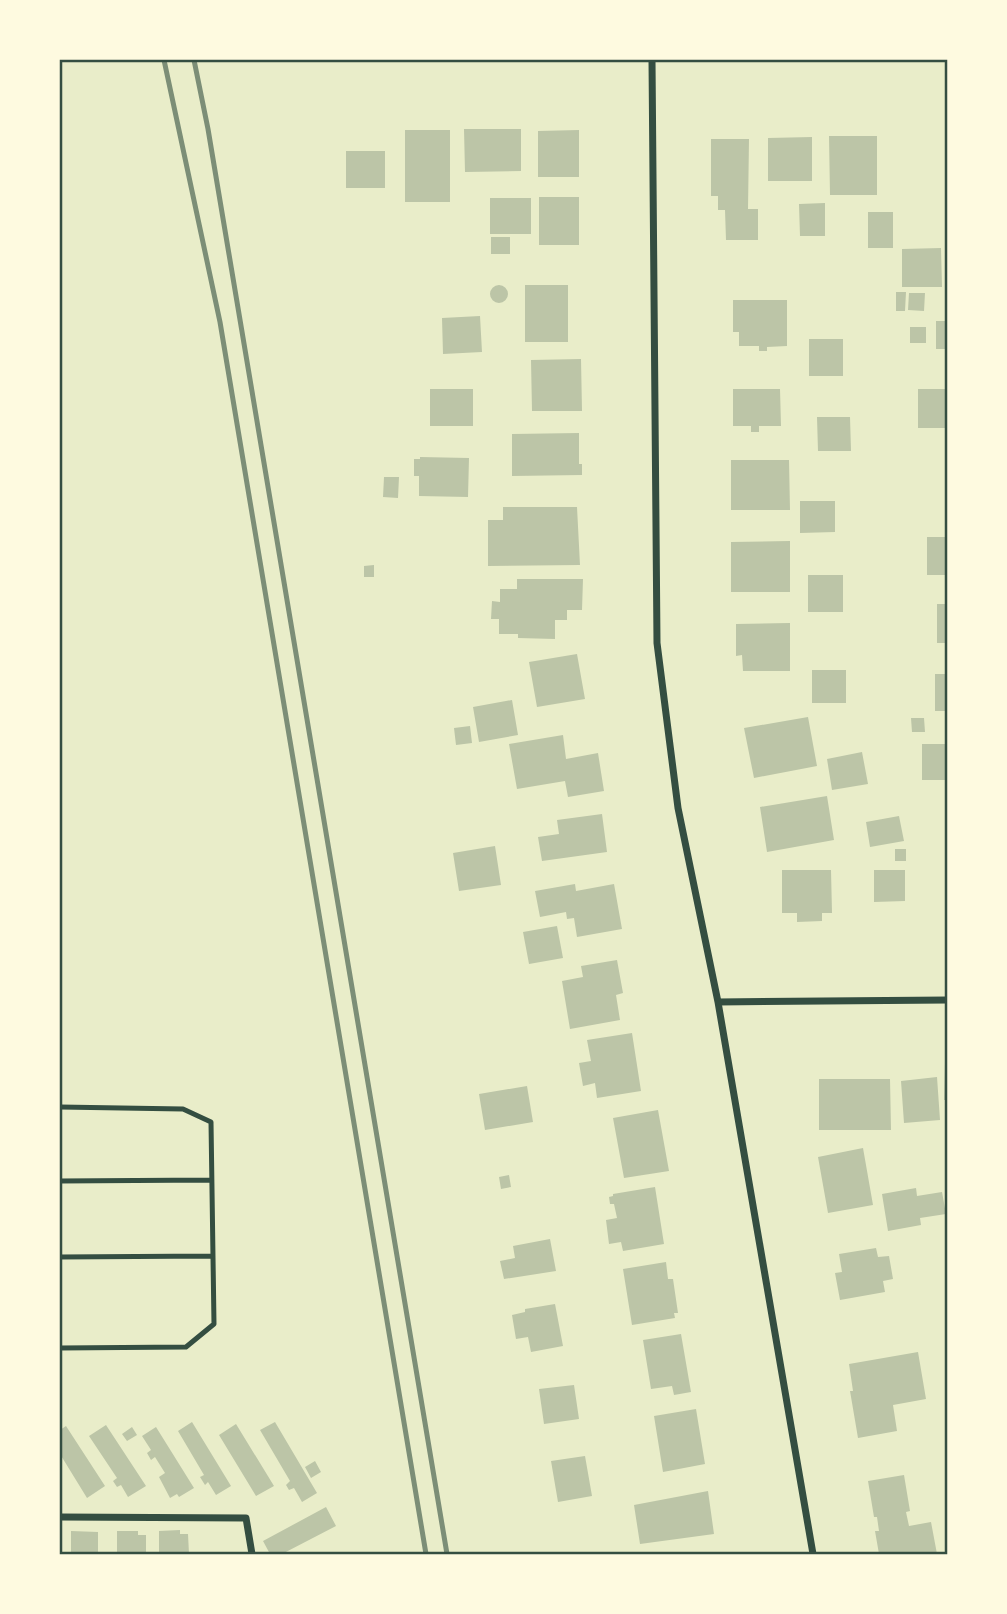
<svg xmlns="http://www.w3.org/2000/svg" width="1007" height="1614" font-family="'Public Sans',sans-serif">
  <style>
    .building { fill: #bcc5a7 }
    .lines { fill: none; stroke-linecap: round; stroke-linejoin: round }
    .service { stroke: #344e41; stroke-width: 5 }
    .minor { stroke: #344e41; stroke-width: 7 }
    .rail { stroke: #7c8e77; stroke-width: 5 }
    .neatline { fill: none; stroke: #344e41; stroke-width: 2.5 }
  </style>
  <rect width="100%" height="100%" fill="#e9edc9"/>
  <!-- building -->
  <path class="building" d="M 464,129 L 521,129 L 521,171 L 465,172 Z
    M 405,130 L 450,130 L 450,202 L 405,202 Z
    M 579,130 L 579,177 L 538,177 L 538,131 Z
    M 829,136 L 877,136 L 877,195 L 830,195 Z
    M 812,137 L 812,181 L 768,181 L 768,138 Z
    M 711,139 L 749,139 L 748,209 L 758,209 L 758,240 L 726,240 L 725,210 L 718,210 L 718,196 L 711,196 Z
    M 346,151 L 385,151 L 385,188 L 346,188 Z
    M 539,197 L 579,197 L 579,245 L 539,245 Z
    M 490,198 L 531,198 L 531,234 L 490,234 Z
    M 825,203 L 825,236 L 800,236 L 799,204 Z
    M 868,212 L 893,212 L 893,248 L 868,248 Z
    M 491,237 L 510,237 L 510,254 L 491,254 Z
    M 941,248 L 942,287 L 902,287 L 902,249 Z
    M490 294a9 9 0 1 1 18 0a9 9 0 1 1-18 0Z
    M 525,285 L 568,285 L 568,342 L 525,342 Z
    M 896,292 L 906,292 L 905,311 L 896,311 Z
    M 909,293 L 925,293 L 924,311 L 908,310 Z
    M 733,300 L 787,300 L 787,346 L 767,347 L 767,351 L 759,351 L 759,346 L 739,346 L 739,332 L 733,332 Z
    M 480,316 L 482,352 L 443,354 L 442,318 Z
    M 936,321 L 948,321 L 948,349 L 936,349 Z
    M 910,327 L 926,327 L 926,343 L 910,343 Z
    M 809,339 L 843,339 L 843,376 L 809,376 Z
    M 581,359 L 582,411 L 532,411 L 531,360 Z
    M 430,389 L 473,389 L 473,426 L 430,426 Z
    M 733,389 L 780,389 L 781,426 L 759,426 L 759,432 L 751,432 L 751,426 L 733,426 Z
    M 918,389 L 948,389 L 948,428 L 918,428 Z
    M 817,417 L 850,417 L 851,451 L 818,451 Z
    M 579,433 L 579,464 L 582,464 L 582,475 L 512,476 L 512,434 Z
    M 420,457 L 469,458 L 468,497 L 419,496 L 419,476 L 414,476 L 414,459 L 420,459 Z
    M 731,460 L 789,460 L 790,510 L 731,510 Z
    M 384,477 L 399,477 L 398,498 L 383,497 Z
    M 800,501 L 835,501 L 835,532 L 800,533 Z
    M 503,507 L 577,507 L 580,565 L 488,566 L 488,520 L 503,520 Z
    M 927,537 L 948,537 L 948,575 L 927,575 Z
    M 790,541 L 790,592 L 731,592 L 731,542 Z
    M 374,565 L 374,577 L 364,577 L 364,566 Z
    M 808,575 L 843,575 L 843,612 L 808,612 Z
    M 517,579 L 583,579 L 582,610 L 567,610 L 567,620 L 555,620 L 555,639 L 518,638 L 518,634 L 499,634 L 499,619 L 491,619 L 492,601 L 500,602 L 500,589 L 517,589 Z
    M 937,604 L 948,604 L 948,643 L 937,643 Z
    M 790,623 L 790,671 L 743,671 L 742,655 L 736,656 L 736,624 Z
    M 577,654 L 585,699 L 537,707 L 529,662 Z
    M 812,670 L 846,670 L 846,703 L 812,703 Z
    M 935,674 L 948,674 L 948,711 L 935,711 Z
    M 512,700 L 518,735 L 479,742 L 473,707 Z
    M 808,717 L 817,766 L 754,778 L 744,728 Z
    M 911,718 L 924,718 L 925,732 L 912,732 Z
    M 470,726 L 472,743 L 456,745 L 454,728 Z
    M 563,735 L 566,759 L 598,753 L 604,791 L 568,797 L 565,781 L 517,789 L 509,744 Z
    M 922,744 L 948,744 L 948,780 L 922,780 Z
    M 862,752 L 868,784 L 832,790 L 827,759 Z
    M 827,796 L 834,840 L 767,852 L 760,807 Z
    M 602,814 L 607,852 L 542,861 L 538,837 L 559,834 L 557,820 Z
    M 899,816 L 904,841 L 870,847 L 866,822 Z
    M 495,846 L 501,885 L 459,891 L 453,853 Z
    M 895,849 L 906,849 L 906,861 L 895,861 Z
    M 782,870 L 831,870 L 832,913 L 822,913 L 822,921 L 797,922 L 797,913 L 782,913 Z
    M 874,870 L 905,870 L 905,901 L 874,902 Z
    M 575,884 L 576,891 L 614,884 L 622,929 L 577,937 L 574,918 L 567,919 L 566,912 L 540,917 L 535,891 Z
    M 557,926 L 563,958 L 529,964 L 523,932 Z
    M 617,960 L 623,993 L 616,995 L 620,1020 L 570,1029 L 562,981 L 583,977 L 581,966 Z
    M 632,1033 L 641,1091 L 597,1098 L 595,1083 L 583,1086 L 579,1063 L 591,1061 L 587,1040 Z
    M 945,1062 L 948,1062 L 948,1100 L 944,1100 Z
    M 937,1077 L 940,1120 L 904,1123 L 901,1081 Z
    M 819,1079 L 890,1079 L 891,1130 L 819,1130 Z
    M 527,1086 L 533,1122 L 485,1130 L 479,1094 Z
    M 658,1110 L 669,1171 L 624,1178 L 613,1118 Z
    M 863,1148 L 873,1205 L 828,1213 L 818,1157 Z
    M 509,1175 L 511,1187 L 501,1189 L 499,1177 Z
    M 655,1187 L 664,1244 L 623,1251 L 621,1242 L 609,1244 L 606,1220 L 617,1218 L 614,1204 L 610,1204 L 609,1197 L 613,1196 L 613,1194 Z
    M 916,1188 L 917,1196 L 942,1192 L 946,1214 L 920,1218 L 921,1225 L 888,1231 L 882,1194 Z
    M 550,1239 L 556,1271 L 504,1279 L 500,1261 L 515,1258 L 513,1246 Z
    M 876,1248 L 878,1257 L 889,1256 L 893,1279 L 883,1281 L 885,1292 L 840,1300 L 835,1273 L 842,1272 L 839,1254 Z
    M 666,1262 L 668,1279 L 673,1279 L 678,1313 L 674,1313 L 675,1318 L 632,1325 L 623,1269 Z
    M 555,1304 L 563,1346 L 531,1352 L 528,1337 L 516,1339 L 512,1315 L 525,1312 L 525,1309 Z
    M 681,1334 L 691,1392 L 674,1395 L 672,1386 L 651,1389 L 643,1340 Z
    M 918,1352 L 926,1399 L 893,1405 L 897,1431 L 858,1438 L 850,1391 L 853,1391 L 849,1364 Z
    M 574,1385 L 579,1419 L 544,1424 L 539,1389 Z
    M 696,1409 L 705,1464 L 663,1472 L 654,1416 Z
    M 192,1422 L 231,1486 L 216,1495 L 208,1482 L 205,1485 L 200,1477 L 204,1475 L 178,1431 Z
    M 275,1422 L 317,1493 L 302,1502 L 294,1488 L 289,1490 L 286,1485 L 290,1481 L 260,1430 Z
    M 236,1424 L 274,1486 L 256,1496 L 219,1435 Z
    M 106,1425 L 146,1486 L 128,1497 L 121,1485 L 117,1487 L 113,1481 L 117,1478 L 89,1436 Z
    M 66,1426 L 105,1486 L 87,1498 L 60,1454 L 60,1430 Z
    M 132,1427 L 137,1435 L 127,1441 L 122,1434 Z
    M 156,1427 L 194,1488 L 179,1497 L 177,1494 L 170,1498 L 159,1477 L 165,1473 L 155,1457 L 151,1460 L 147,1453 L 151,1450 L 142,1436 Z
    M 585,1456 L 592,1496 L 558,1502 L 551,1461 Z
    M 315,1461 L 321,1472 L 311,1478 L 305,1467 Z
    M 904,1475 L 910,1511 L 906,1512 L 909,1526 L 931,1522 L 937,1554 L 879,1554 L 875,1531 L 879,1531 L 877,1517 L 874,1517 L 868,1481 Z
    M 708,1491 L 714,1534 L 640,1544 L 634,1505 Z
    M 326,1507 L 336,1526 L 282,1554 L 270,1554 L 263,1541 Z
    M 180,1530 L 180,1534 L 188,1534 L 189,1554 L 159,1554 L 159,1531 Z
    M 71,1531 L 98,1532 L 98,1554 L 71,1554 Z
    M 117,1531 L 138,1531 L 138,1535 L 146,1535 L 146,1554 L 117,1554 Z"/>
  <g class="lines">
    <!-- service -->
    <path class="service" d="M 60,1107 L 183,1109 L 211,1122 L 214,1324 L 186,1347 L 60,1348
      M 60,1181 L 211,1180
      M 60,1257 L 212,1256"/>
    <!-- minor -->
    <path class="minor" d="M 652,60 L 657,643 L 678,808 L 718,1002 L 813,1554
      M 718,1002 L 948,1000
      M 60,1517 L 246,1518 L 252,1554"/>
    <!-- rail -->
    <path class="rail" d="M 164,60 L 220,322 L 426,1554
      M 194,60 L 208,129 L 447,1554"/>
  </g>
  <!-- border -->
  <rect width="1007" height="1614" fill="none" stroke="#fefae0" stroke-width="122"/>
  <rect x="61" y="61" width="885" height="1492" class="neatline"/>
</svg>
